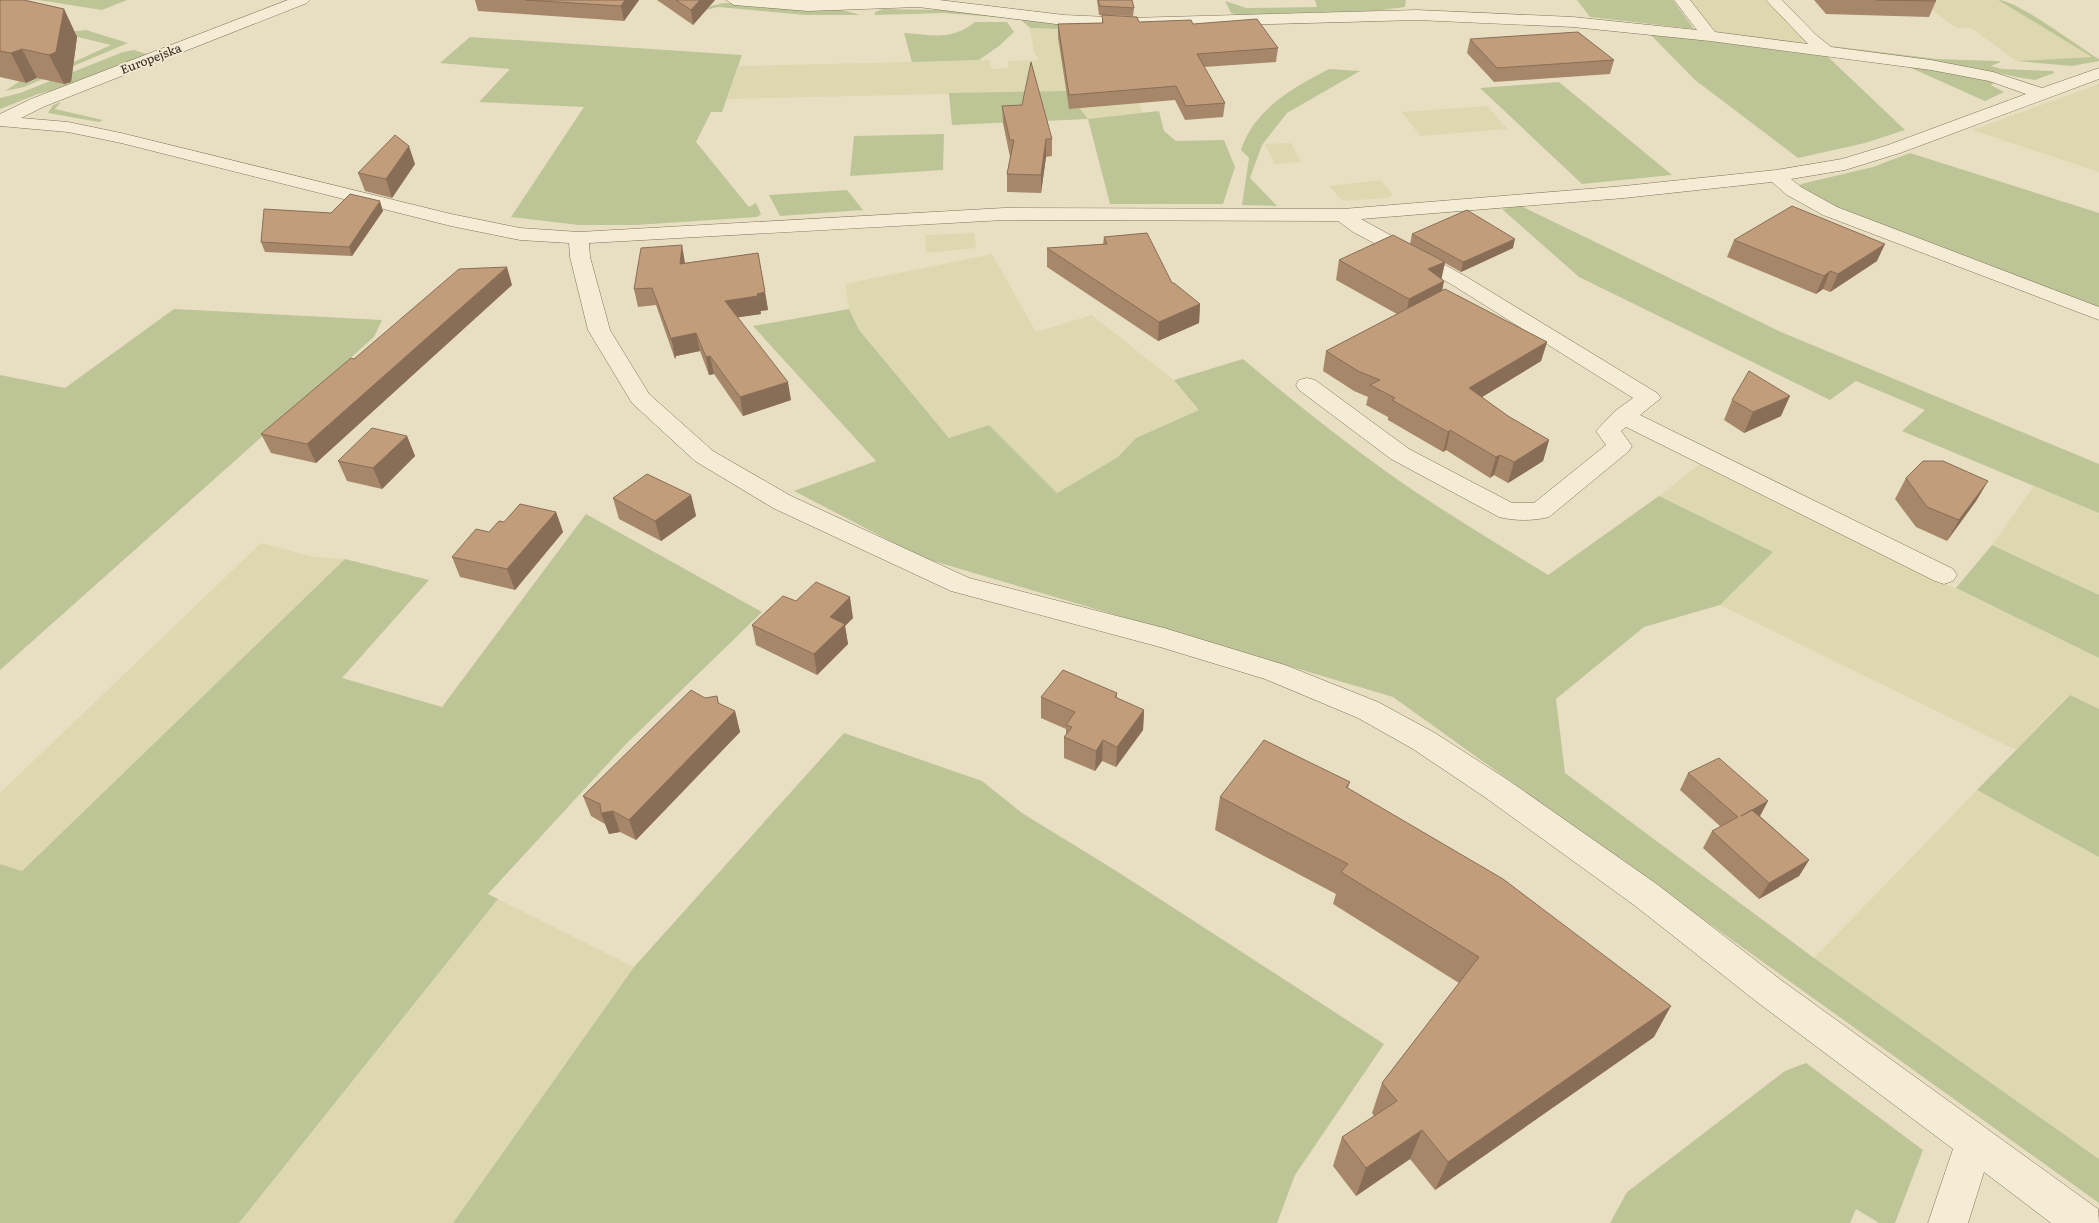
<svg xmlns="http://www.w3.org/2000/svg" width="2099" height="1223" font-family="Literata,serif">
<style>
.farmland{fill:#ddd8b0}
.green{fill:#bdc597}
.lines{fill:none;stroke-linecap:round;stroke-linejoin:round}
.minor-casing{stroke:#80715b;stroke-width:1}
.minor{fill:#f4ecd4;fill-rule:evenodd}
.wall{fill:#a7876a}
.shaded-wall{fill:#886e56}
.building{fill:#c29d7b;stroke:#886e56}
.labels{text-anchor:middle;stroke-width:4;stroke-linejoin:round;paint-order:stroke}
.far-street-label{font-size:12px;fill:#31281e;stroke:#f1e9d0}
</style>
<rect width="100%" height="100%" fill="#e8dfc2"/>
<path class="farmland" d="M1688,0H1768L1809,45L1719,34L1712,30Z
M1918,0H1998L2093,57L2016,61L1971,28H1957Z
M1030,28L1058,29L1119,65L1143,113L1088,119L1066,91L727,99L739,66L989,60L992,69L1008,68V61L1039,60L1034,52Z
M2099,84V172L1972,130Z
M1487,106L1508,129L1420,136L1402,112Z
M1291,143L1301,162L1275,164L1265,144Z
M1381,180L1393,195L1387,198L1343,201L1329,186Z
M974,233L976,248L926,253L925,235Z
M992,254L1036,332L1092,315L1174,380L1200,410L1136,438L1118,457L1057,493L989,425L949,438L860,333L849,309L845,284Z
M1700,464L2099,658V709L2069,695L2016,750L1720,605L1772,552L1659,496Z
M2034,486L2099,513V595L1992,545Z
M261,543L314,557L345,559L22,871L0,864V793Z
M1977,790L2099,857V1159L1814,958Z
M498,899L634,967L453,1223H239Z"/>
<path class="green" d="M38,0H127L102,10Z
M1315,0H1406L1405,7L1374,11L1237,15L1231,13L1225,1L1246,8L1317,7Z
M1577,0H1673L1694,29L1590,17Z
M1998,0C2017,0 2079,47 2099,59V61L2072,66L2016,61L2092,57Z
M724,3L839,9L860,15H806L718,7L706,10L711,6Z
M883,9L941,10L1076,24L1058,29L1030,28L1020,19L944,13L875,15V12Z
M975,22H1007L1014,32L999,46L979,60L912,62L904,33C933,35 951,41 975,22Z
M86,30L128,43L24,87L5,91L20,81L27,83L111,45L74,36L0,63L69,32Z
M1647,31L1825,54L1905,130L1865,143L1798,158L1695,80Z
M470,37L742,55L722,112H711L696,142L749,207L756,203L761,214L757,217L636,225H579L511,217L584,107L479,102L510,69L440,63Z
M1823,45L1937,59L1998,61L2001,62L1991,66L2002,69L2053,71L2054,73L2035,80L2022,78L1974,68Z
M134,50L147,54L66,87L38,94L0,109V98L20,93L123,52Z
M1902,64L1995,82L1991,85L2004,92L1985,101Z
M1329,69L1360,71L1287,113L1262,145L1250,178L1277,206L1242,205L1249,158L1241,150C1254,109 1293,88 1329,69Z
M1559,82L1672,175L1582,184L1480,88Z
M1066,91L1088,119L1159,111L1164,131L1176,141L1224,140L1235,167L1223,204H1110L1088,119L952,125L949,93Z
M61,102L55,109L103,120L99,122L48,113L53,105Z
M944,134L943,170L850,176L854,136Z
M1910,153L2099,213V311L1831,210L1798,189L1801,184L1873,167Z
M847,190L863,210L780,216L769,195Z
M1521,206L1781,332L2099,464V513L1902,431L1925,410L1856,381L1830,400L1579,277L1502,209Z
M174,309L382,320L374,337L0,670V375L65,388Z
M849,309L859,330L949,438L989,425L1057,493L1118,457L1136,438L1199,410L1174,380L1243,359C1288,397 1335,435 1384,470C1437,508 1493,541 1548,575L1659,496L1773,552L1720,605L1644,627L1556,699L1565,773L1814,958L2099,1159V1203L1393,697L923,558L794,491L876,461L753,326Z
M586,514L762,612L625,745L488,894L498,899L239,1223H0V864L22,871L345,559L429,580L342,678L442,707Z
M1992,545L2099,595V658L1956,588Z
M2070,695L2099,709V857L1977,790Z
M844,733L982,781L1022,813L1118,872L1384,1044L1295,1175L1277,1223H453L634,967Z
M1806,1063L1923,1150L1895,1223H1879L1856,1209L1850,1223H1610L1627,1192L1785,1071Z"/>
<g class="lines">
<g class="minor-casing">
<path id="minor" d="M288,0H310L307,3L43,107L21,118L68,122L121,133L451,214L520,228L579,232L1004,208L1343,209L1624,186L1776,170L1842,159L1888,145L2026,94L1989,81L1931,70L1710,41L1573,27L1417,20L1130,28L1064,25L918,7L808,11L734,5L726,0H939L1064,15L1130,18L1417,10L1573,17L1697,30L1674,0H1690L1715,32L1808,44L1766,0H1782L1815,34L1831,47L1931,60L1993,72L2042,88L2099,68V79L1900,153L1845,170L1791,179L1801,187L1837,207L2099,307V320L1823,215L1787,195L1772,182L1624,198L1361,219L1465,276L1657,393L1661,398L1640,415L1953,569L1957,575L1953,581L1944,584L1935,581L1626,427L1621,431L1632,446L1629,451L1549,517C1534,521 1514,521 1499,517L1391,459L1299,390L1296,385L1299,380L1307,378L1315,380L1409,449L1512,503H1534L1606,445L1596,431L1615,411L1633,398L1451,284L1353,232L1338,221L1004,220L589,243L590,257L610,330L649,394L713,451L791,496L969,578L1164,628L1285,665L1378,702L1435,733L1508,780L1658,885L1781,980L2098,1209L2099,1223H2051L1984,1172L1968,1223H1928L1953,1149L1757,1002L1634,905L1486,798L1413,749L1358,718L1265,679L1160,647L951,591L773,508L695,461L632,403L588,330L570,257L569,243L520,240L451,226L121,143L68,132L0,126V114L31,99Z"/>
</g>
<use href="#minor" class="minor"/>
</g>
<path class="wall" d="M0,0L28,1L64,9L77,37L71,82L64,84L37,78L26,83L0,77Z
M475,0H639L624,21L478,11Z
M657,0H715L693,25Z
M1097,0H1132L1134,8L1133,16L1099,15Z
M1814,0H1934L1936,1L1929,17L1826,14Z
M1102,15L1139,22L1193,24L1278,48L1276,62L1204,67L1225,103L1223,117L1185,120L1175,100L1069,109L1058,37V24L1102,23Z
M1470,39L1614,60L1610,74L1494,82L1467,53Z
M1002,106L1052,139V156L1046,157L1041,193L1007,192V174L1010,157L1003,123Z
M415,164L392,198L365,191L358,173Z
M383,211L352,256L265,252L261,242L331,213Z
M1412,234L1513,248L1461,272L1445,263L1441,279L1444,281L1442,291L1547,342L1541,361L1482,397L1508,416L1549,440L1543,461L1508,483L1494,475L1490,478L1446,450L1443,452L1388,420V417L1366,405L1368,397L1354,391L1323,371L1326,351L1397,314L1336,280L1339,260L1410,244Z
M1104,237L1200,304L1199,323L1158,341L1047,267V248L1103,244Z
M1734,240L1877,261L1830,292L1823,289L1816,294L1727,257Z
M758,253L768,310L760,311L761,314L738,317L791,400L743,416L714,374L709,375L700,351L676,356L675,359L656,305L638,307L634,289L685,263Z
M512,285L316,463L271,453L261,434L354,359Z
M1732,400L1781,416L1744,433L1724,420Z
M407,436L415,456L382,489L347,481L338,461Z
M1906,478L1988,481L1976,501L1947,541L1916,527L1895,499Z
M691,495L696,516L661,541L619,519L613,498Z
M556,512L563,532L515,590L460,577L452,557L489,532Z
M796,601L853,618L845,626L848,644L817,675L756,645L752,625Z
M1117,693V698L1144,710L1143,730L1116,767L1102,761L1095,771L1064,758V737L1066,735V729L1041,718V697Z
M705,698L735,711L740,732L636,840L620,832L609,834L605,824L591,816L583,796Z
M1688,773L1760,816L1809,860L1799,876L1759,899L1703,848L1712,831L1721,827L1680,790Z
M1350,782L1348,788L1654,1037L1435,1190L1410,1159L1356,1196L1333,1166L1342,1137L1374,1116L1372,1113L1382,1083L1459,983L1333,904L1336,894L1215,830L1220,797Z"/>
<path class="shaded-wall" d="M625,0H639L624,21L621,6Z
M700,0H715L693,25L691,10Z
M64,9L77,37L71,82L64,84L49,55Z
M22,49L37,78L26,83L11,53Z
M1046,139V157L1041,193V175Z
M409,146L415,164L392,198L386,179Z
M380,201L383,211L352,256L349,247Z
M1515,239L1513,248L1461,272L1463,262Z
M1885,244L1877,261L1830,292L1838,274Z
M682,245L685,263L683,282L680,264Z
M1445,262L1441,281L1428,269Z
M507,267L512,285L316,463L307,444Z
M1830,271L1823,289L1816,294L1824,276Z
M1444,281L1440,300L1405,319L1409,299Z
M765,292L768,310L760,311L757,294Z
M758,296L761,314L728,319L725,301Z
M1200,304L1199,323L1158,341L1159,322Z
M696,333L700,351L676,356L675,359L672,341V338Z
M1547,342L1541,361L1464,408L1469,388Z
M710,356L714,374L709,375L706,357Z
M788,382L791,400L743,416L740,397Z
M1790,396L1781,416L1744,433L1753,412Z
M1450,430L1446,450L1443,452L1448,432Z
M407,436L415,456L382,489L373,468Z
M1549,440L1543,461L1508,483L1514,462Z
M1500,455L1494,475L1490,478L1496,457Z
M1988,481L1976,501L1947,541L1959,520Z
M691,495L696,516L661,541L655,521Z
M556,512L563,532L515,590L507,569Z
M850,597L853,618L845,626L848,644L817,675L814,654L830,617Z
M717,696L722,716L735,711L740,732L636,840L629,820L718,703Z
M1144,710L1143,730L1116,767L1117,747Z
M1103,740L1102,761L1095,771L1096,751Z
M1768,801L1759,818L1741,816Z
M613,811L620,832L609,834L601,813Z
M1809,860L1799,876L1759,899L1769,883Z
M1671,1006L1654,1037L1435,1190L1448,1162Z
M1422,1130L1410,1159L1356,1196L1366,1168Z"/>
<path class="building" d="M0,0H24L64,9L56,52L49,55L22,49L11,53L0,51Z
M525,0H625L621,6Z
M676,0H700L691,10Z
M1098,0H1132L1134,8L1100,6Z
M1876,0H1934L1936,1Z
M1102,15L1137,17L1139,22L1191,20L1193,24L1257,19L1278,48L1197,54L1225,103L1186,106L1176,86L1069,95L1058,24L1103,23Z
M1578,32L1614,60L1497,68L1470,39Z
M1031,62L1052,139H1046L1041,175L1007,174L1014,140H1010L1002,106L1022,105Z
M395,135L409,146L386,179L358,173Z
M350,194L380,201L349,247L261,242L264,209L331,213Z
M1792,206L1885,244L1838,274L1830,271L1824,276L1734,240Z
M1467,210L1515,239L1463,262L1412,234Z
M1147,233L1172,283H1174L1200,304L1159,322L1047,248L1107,244L1104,237Z
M1393,235L1445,262L1428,269L1444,281L1409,299L1339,260Z
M682,245L680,264L758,253L765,292L757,294L758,296L725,301L788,382L740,397L710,356L706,357L696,333L672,338V341L652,288L634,289L641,248Z
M507,267L307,444L261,434L351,358L354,359L459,269Z
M1445,289L1547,342L1469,388L1508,416L1549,440L1514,462L1500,455L1496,457L1450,430L1448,432L1392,400L1395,398L1370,385L1380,380L1358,371L1326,351Z
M1749,371L1790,396L1753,412L1732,400Z
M372,428L407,436L373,468L338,461Z
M1923,461H1943L1988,481L1959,520L1927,507L1906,478Z
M647,474L691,495L655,521L613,498Z
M520,504L556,512L507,569L452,557L476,529L489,532L499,521L504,522Z
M816,582L850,597L830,617L845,624L814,654L752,625L783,596L796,601Z
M1063,670L1117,693L1115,697L1144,710L1117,747L1103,740L1096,751L1064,737L1072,727L1066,725L1075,712L1041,697Z
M691,690L705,698L717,696L718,703L735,711L629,820L613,811L601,813L600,804L583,796Z
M1264,740L1350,782L1346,787L1503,879L1671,1006L1448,1162L1422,1130L1366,1168L1342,1137L1397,1101L1382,1083L1479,957L1341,872L1348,864L1220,797Z
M1719,758L1768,801L1741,816L1752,810L1809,860L1769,883L1712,831L1738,817L1688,773Z"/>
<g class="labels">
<g class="far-street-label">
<text transform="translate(151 59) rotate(-21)" y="4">Europejska</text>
</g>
</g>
</svg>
